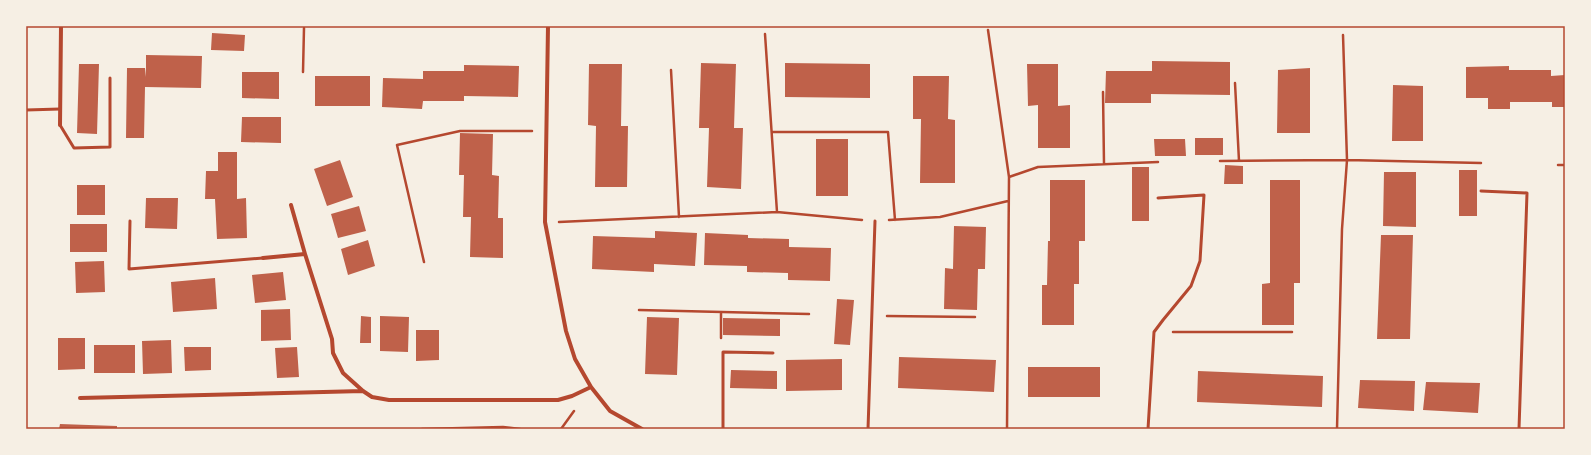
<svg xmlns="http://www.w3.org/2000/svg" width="1591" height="455" font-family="Lora,serif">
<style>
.building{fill:#bf614a}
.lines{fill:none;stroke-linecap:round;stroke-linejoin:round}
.path{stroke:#b5482f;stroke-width:2.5}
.service{stroke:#b5482f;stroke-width:3}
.minor{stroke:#b5482f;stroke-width:4}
.neatline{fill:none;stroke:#b5482f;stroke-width:1.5}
</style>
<rect width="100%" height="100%" fill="#f6efe4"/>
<path class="building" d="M212,33L245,35L244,51L211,50Z
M146,55L202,56L201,88L145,87L144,138H126L127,68H145L146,77Z
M1152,61L1230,62V95L1151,94V103H1105L1106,71H1152Z
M701,63L736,64L734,128H743L741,189L707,187L709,128H699Z
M785,63L870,64V98L785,97Z
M79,64H99L97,134L77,133Z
M589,64H622L621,126H628L627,187H595L596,126L588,125Z
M1027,64H1058V106L1070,105V148H1038V105L1028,106Z
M464,65L519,66L518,97L464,96V101H423L422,109L382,107L383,78L423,79V71H464Z
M1509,66V70H1551V76L1565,75V107H1552V102H1510V109H1488V98H1466V67Z
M1310,68V133H1277L1278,70Z
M242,72H279V99L242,98Z
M315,76H370V106H315Z
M913,76H949L948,119L955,120V183H920L921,119H913Z
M1393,85L1423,86V141H1392Z
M242,117H281V143L241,142Z
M460,133L493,134L492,175L499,176L498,218H503V258L470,257L471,217H463L464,175H459Z
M1195,138H1223V155H1195Z
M816,139H848V196H816Z
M1154,139H1185L1186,156H1155Z
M218,152H237V199L246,198L247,238L217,239L215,199H205L206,171H218Z
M340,160L353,197L327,206L314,169Z
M1225,165L1243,166V184H1224Z
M1132,167H1149V221H1132Z
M1459,170H1477V216H1459Z
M1384,172H1416V227L1383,226Z
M1050,180H1085V241H1079V284H1074V325H1042V285H1047L1048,241H1050Z
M1270,180H1300V283H1294V325H1262V284L1270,283Z
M77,185H105V215H77Z
M146,198H178L177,229L145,228Z
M359,206L366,231L338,238L331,214Z
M70,224H107V252H70Z
M954,226L986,227L985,269H978L977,310L944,309L945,268L953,269Z
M655,231L697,233L695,266L654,264V272L592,269L593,236L655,238Z
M705,233L748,235V238L789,239V247L831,248L830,281L788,280V273L747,272V266L704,265Z
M1381,235H1413L1410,339H1377Z
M368,240L375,266L348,275L341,249Z
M104,261L105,292L76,293L75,262Z
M283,272L286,300L255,303L252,275Z
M215,278L217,309L173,312L171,282Z
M837,299L854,300L850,345L834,344Z
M290,309L291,340L261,341V310Z
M361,316L371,317V343H360Z
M380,316L409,317L408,352L380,351Z
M647,317L679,318L677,375L645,374Z
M723,318L780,319V336L723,335Z
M416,330H439V360L416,361Z
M58,338H85V369L58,370Z
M171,340L172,373L143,374L142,341Z
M94,345H135V373H94Z
M184,347H211V370L185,371Z
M297,347L299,377L277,378L275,348Z
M899,357L996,360L994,392L898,388Z
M842,359V390L786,391V360Z
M1028,367H1100V397H1028Z
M731,370L777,371V389L730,388Z
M1198,371L1323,376L1322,407L1197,402Z
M1360,380L1415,381L1414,411L1358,408Z
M1426,382L1480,383L1478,413L1423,410Z
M60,424L117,426V429H59Z"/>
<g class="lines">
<path class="path" d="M988,30L1009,177L1007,429
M765,34L777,212
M671,70L679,217
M303,72L304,28
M1235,83L1239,161
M1103,92L1104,164
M772,132H888L895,220
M1220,161L1347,160L1481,163
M1558,165H1565
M1009,177L1038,167L1158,162
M889,220L940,217L1008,201
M559,222L777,212L862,220
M424,262L397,145L460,131H532
M639,310L809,314
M721,312V338
M887,316L975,317
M1173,332H1292
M422,429L503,427L520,429
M561,429L574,411
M1337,429L1342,229L1347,160L1343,35"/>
<path class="service" d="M26,110L60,109
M60,125L74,148L110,147V78
M1481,191L1527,193L1519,429
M130,221L129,269L263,258
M723,429V352L773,353
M868,429L875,221
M1148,429L1154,332L1163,320L1191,286L1200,261L1204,195L1158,198"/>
<path class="minor" d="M548,26L545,222L566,331L575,359L591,387L610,411L642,429
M60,125L61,26
M305,254L332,339L333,353L343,373L363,391L372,397L389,400H558L572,396L591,387
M263,258L305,254L291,205
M80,398L363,391"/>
</g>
<rect width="1591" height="455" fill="none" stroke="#f6efe4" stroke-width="54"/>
<rect x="27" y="27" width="1537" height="401" class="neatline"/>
</svg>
